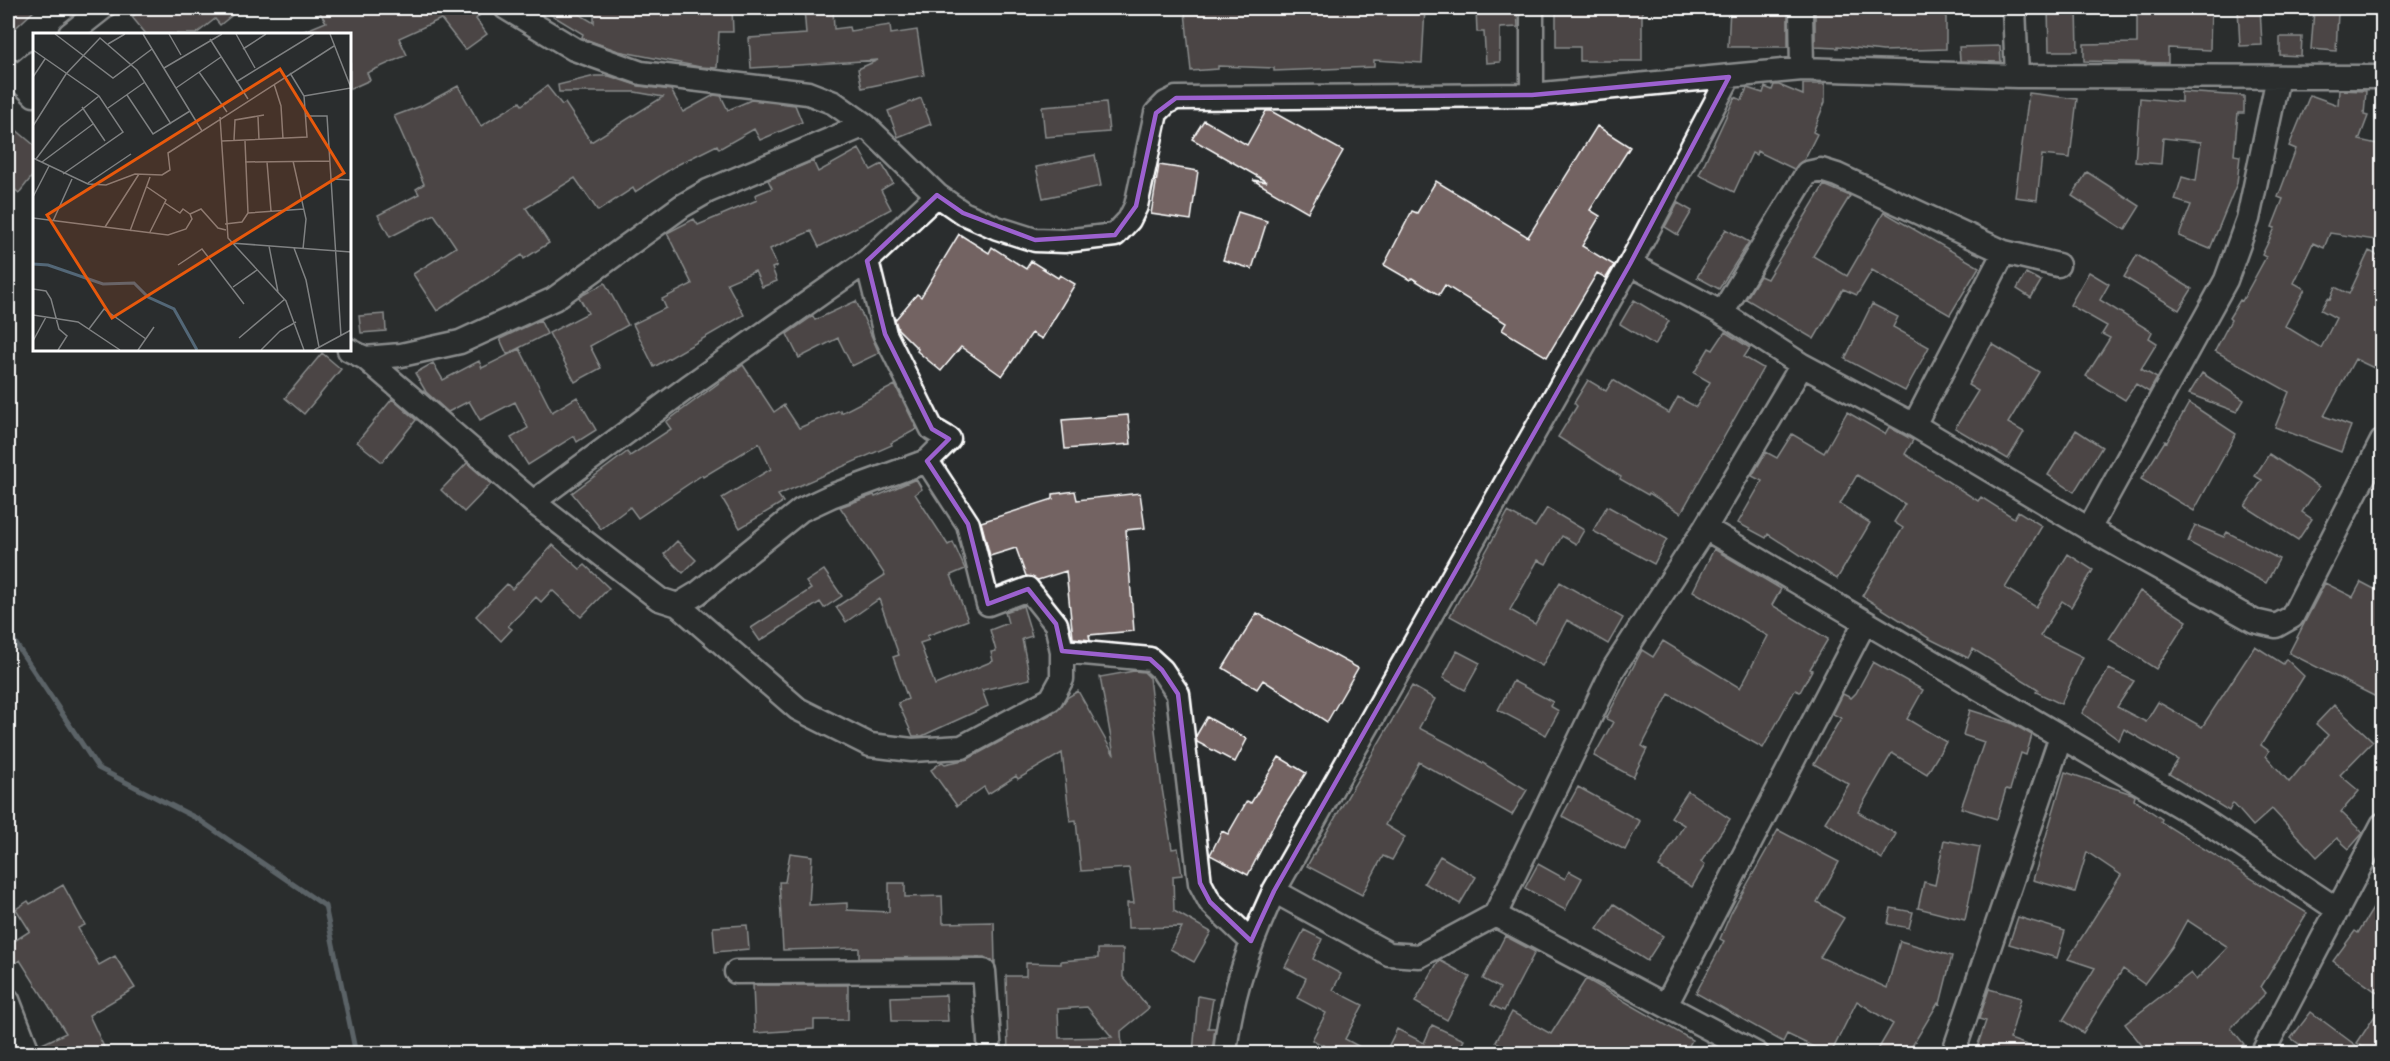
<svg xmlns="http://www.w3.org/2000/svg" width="2390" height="1061" font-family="'Shantell Sans',sans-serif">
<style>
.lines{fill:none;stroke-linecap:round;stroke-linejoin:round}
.stream{stroke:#98a4ad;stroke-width:5}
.building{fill:#736462;stroke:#fff;stroke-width:1.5;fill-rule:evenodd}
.minor-casing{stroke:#fff;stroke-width:27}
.minor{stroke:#2a2d2e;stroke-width:22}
.marked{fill:none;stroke:#9c61cf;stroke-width:4.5;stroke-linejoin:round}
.inset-river{fill:none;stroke:#536777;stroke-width:3}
.inset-road{fill:none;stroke:#7f8182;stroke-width:1.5}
.view{fill:#e8590c;fill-opacity:0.15;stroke:#e8590c;stroke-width:3}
.inset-edge{fill:none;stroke:#fff;stroke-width:3}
</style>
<rect width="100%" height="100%" fill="#2a2d2e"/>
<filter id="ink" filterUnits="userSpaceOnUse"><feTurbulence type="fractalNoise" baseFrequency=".0167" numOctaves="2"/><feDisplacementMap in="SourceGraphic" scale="12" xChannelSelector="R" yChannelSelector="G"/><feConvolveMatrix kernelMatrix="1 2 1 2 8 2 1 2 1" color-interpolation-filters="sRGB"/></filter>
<g filter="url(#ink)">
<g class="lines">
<path class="stream" d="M8,632L98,768L198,819L325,906L356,1054"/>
</g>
<path class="building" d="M8,8H37L8,35Z
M144,8H241L220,25L215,19L196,34H146L132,17Z
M317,8H486L476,19L487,34L465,50L441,19L399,38L407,55L367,73L370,80L350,89V34H297L326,22Z
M540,8H569L594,23V8H732L733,32H719L717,68L700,67L618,51L585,39L582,37L583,34Z
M804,8H833L834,29L849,27L850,31L890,25L891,34L917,30L924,75L862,88L858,69L878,60L751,68L749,38L806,34Z
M1231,8H1425L1422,63L1374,60V67L1274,71V68L1218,66V69L1191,71L1185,12Z
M1476,8H1517L1518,27L1500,28V62L1486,63L1484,32H1477Z
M1556,8H1642V61H1580V47H1556Z
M1730,8L1788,11V47H1728Z
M1815,8H1946V49L1883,51L1838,46V48L1815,47Z
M2048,8H2077L2078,51H2049Z
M2187,8H2211L2210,50L2168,48V63L2084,61V44L2137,43V12H2186Z
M2238,8H2260L2262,45L2240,46Z
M2314,10L2338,13L2336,51L2311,49Z
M2280,37H2302L2301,56L2280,55Z
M2000,46L2001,62L1960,61L1959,47Z
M595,76H609L639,86L671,90L683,112L714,95L721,96L728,110L751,100L795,105L802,122L760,140L754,129L719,149L717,145L677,165L635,192L633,188L598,211L575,178L526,208L549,243L524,259L522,255L437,311L413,274L456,247L434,214L390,237L378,215L419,194L416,189L424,184L394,116L421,106L458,86L481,126L520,102L522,105L547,86L562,105L565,103L591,142L663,97L635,92H559L558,85Z
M1803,84H1825V102L1813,132L1817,134L1804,160L1794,169L1757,151L1756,155L1752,153L1734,192L1699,175L1735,97L1742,100L1747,88L1763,93L1765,87L1772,90L1774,85H1779L1803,95Z
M2339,90L2366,91L2364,115L2368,116L2359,140L2382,145V196L2375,240L2330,233L2324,248L2313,243L2294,283L2305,289L2285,326L2321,348L2336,318L2321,310L2328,298L2330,299L2335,287L2349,294L2369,251L2382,257V351L2374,368L2355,359L2324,416L2351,426L2341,452L2275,427L2289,392L2215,351L2231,320L2229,318L2240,300L2242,301L2266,257L2262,255L2275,228L2272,227L2283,199L2278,197L2296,149L2289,146L2310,95L2338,105Z
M2181,92L2244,96V113H2238L2234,155L2240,156L2237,183L2210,249L2179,236L2191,205L2175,200L2182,177L2196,181L2201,142L2163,138L2161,164L2135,162L2140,98L2181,102Z
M2029,93L2077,99L2070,158L2042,155L2037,200L2015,197Z
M921,98L931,124L898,137L888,111Z
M1106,102L1109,132L1045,137L1042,107Z
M1266,111H1271L1343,151L1308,212L1253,180L1267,182L1192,139L1204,120L1247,145Z
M8,123L34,145V174L19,193L8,184Z
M1597,126L1630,147L1590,210L1600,216L1582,246L1614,265L1606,278L1597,273L1547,357L1502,330L1506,323L1445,285L1439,295L1412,278L1410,280L1384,265L1412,211L1417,213L1436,181L1528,237Z
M859,149L871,170L882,164L893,183L881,190L891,209L819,247L811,231L770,249L777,266L772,268L777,281L762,287L755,271L727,283L744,315L654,367L633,324L666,308L662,299L692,284L667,233L694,219L698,225L757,200L755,195L772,188L768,180L813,161L818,172Z
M1095,155L1101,186L1043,198L1036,167Z
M1159,165L1198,171L1191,220L1151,214Z
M2087,172L2140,206L2125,230L2072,196Z
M1824,185L1850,196L1813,256L1847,276L1884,212L1979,267L1950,315L1872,270L1857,295L1843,289L1814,339L1746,299L1760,276L1767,279Z
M1678,203L1692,211L1678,235L1665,227Z
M1238,212L1267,221L1252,269L1223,260Z
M1726,229L1749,242L1719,289L1697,277Z
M959,234L989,253L992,247L1026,269L1031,261L1058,278L1060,275L1075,284L1042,339L1032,333L1002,376L961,347L941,371L917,351L918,349L898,329L895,320L917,294L921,297Z
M2137,255L2192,289L2179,310L2124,277Z
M2089,272L2109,284L2100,300L2152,332L2149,338L2157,343L2141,369L2157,378L2149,392L2136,384L2125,400L2086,376L2110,338L2102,334L2107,326L2070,305Z
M2026,273L2041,281L2031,298L2017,289Z
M605,283L628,325L590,346L601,368L575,382L549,333L588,313L579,297Z
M1634,300L1669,321L1655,345L1620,324Z
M856,301L879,353L852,366L838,338L799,358L787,334L813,316L815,320Z
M1872,304L1898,317L1893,327L1929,347L1905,391L1845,359Z
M385,314L386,331L361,333L359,316Z
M540,320L547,334L507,354L500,339Z
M1725,332L1750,348L1744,357L1763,368L1681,513L1649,493L1648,495L1620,479L1621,477L1558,437L1577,406L1574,403L1588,380L1606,391L1613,380L1669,413L1678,397L1696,407L1710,382L1694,373L1709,348L1713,350Z
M1992,344L2039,372L2008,423L2024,432L2008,459L1955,428L1978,391L1968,385Z
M520,349L552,412L577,397L596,430L577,442L574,436L528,465L511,438L528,428L515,402L480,420L469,401L448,412L426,392L415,373L433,363L443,380L479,361L482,368Z
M322,353L341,369L304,414L285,398Z
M743,365L774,412L784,405L799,428L840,410L841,413L895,385L917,429L891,443L892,445L778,495L783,502L740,528L722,498L771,469L759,443L703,477L702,475L638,518L630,507L601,529L572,493L627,452L630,456L671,429L666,422Z
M2202,373L2244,400L2237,412L2189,394Z
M392,399L416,420L382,462L357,442Z
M2189,403L2236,434L2194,511L2141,479L2165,441L2167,442Z
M1847,412L1885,434L1889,427L1913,440L1905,454L1978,501L1981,497L2014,518L2018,511L2042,526L2005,588L2036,607L2068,554L2093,570L2071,607L2062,601L2040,636L2083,657L2061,704L2036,692L2038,689L1973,649L1968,658L1930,639L1862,596L1903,528L1894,522L1905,504L1857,475L1840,504L1870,523L1837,579L1768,534L1766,538L1738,523L1762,481L1752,476L1766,452L1777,458L1792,434L1824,453Z
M1128,415L1131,444L1065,449L1062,420Z
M2076,430L2102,447L2074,492L2048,475Z
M2269,454L2319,487L2302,512L2312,519L2298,540L2245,506L2262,480L2255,476Z
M467,463L491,484L464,512L441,490Z
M916,479L922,489L915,494L948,545L953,542L965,569L951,575L968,620L927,636L929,640L920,643L935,685L993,661L991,652L996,651L990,630L1008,623L1005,612L1023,606L1032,636L1022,639L1030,679L982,690L988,706L922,736H913L898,703L908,699L893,657L899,655L879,599L846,622L836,607L885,575L840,507L874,495L875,497Z
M1075,491L1077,500L1140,493L1145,528L1126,530L1134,631L1089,635L1090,640L1073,638L1066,571L1038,580L1026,576L1016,548L990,556L981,522L1053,499V494Z
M1607,506L1667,539L1654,564L1593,531Z
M1547,508L1584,530L1576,544L1562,536L1546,564L1538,560L1510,610L1535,624L1560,582L1623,618L1608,644L1567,620L1542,666L1450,616L1508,512L1535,527Z
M2195,525L2224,537L2227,532L2279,559L2266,583L2188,542Z
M677,541L696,560L683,573L664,554Z
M553,545L580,569L585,565L609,588L581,617L552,590L541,602L536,597L508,626L512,629L501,641L476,616L507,584L512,589Z
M1714,549L1781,589L1772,605L1828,639L1810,669L1812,670L1800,692L1795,690L1763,748L1669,694L1642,746L1647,749L1633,777L1594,756L1613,722L1606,719L1642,650L1653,657L1663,641L1740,688L1768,636L1693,591Z
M824,570L842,596L824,608L820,602L760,641L751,628L811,589L806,582Z
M2361,582L2382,593V700L2289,653L2325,583L2353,597Z
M2140,591L2187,621L2156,669L2109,639Z
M1257,613L1358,668L1327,722L1263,680L1257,689L1223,668Z
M2255,646L2283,664L2286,659L2304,676L2261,745L2269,751L2266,756L2289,782L2328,735L2316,724L2334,705L2373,741L2340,775L2359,791L2341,812L2363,833L2349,849L2337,838L2317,857L2272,809L2253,826L2233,803L2229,811L2169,774L2178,760L2124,729L2119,740L2082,713L2109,669L2134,681L2117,707L2146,722L2158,702L2202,727Z
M1457,651L1480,663L1465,690L1443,678Z
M1873,662L1923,690L1907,719L1946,742L1927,774L1892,753L1858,812L1896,834L1882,859L1825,822L1849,784L1814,764L1841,718L1833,714L1843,694L1851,698L1856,693Z
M1134,671L1144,672L1149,677L1161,782L1172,849L1178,848L1182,875L1173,876L1174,911L1211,932L1194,962L1170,949L1182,927L1128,928L1127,903H1134L1129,868L1081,871L1076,820L1070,821L1062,753L1018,779L1016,776L988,794L984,787L957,806L931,770L942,762L945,764L968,759L1057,711L1068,697L1078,691L1114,755L1100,677Z
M1513,681L1553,702L1550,706L1559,711L1546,735L1498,710Z
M1412,686L1435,699L1419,728L1463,751L1527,790L1512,815L1419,762L1385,825L1405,837L1392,860L1383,856L1362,895L1307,866Z
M1970,710L2011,723L2032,735L2026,755L2021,753L2010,790L2006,789L1997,819L1961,808L1984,742L1963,735Z
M1207,717L1247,739L1235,762L1197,742L1196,736Z
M1279,757L1306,773L1279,815L1248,875L1210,855L1222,831L1228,834L1247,801L1251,803Z
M2065,772L2132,794L2135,796L2134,800L2162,819L2161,822L2307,913L2261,987L2266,993L2231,1028L2244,1044L2232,1053H2148L2125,1024L2191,973L2196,980L2228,947L2187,920L2172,947L2144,984L2123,969L2083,1033L2063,1020L2095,968L2068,959L2121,875L2087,852L2075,892L2033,880Z
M1578,787L1640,821L1625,850L1562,816Z
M1688,791L1730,819L1701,862L1705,865L1692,887L1659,867L1684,825L1671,817Z
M1778,830L1839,862L1817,902L1844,918L1820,957L1887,988L1900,941L1952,956L1940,1004L1938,1003L1908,1053H1876L1893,1024L1857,1001L1831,1053H1826L1787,1034L1783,1042L1696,993L1724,941L1720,939L1731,913Z
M1944,840L1980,847L1965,920L1918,908L1924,882L1935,885Z
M790,853L812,856L809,905L847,903V910L889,912V883H905V897L942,896L943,923L994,922L995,963L984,957L859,958V948L783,950L779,882H785Z
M1440,856L1476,877L1460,904L1424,883Z
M1538,864L1565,879L1569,871L1582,878L1565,910L1525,888Z
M63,885L85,925L78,928L99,965L115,956L135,988L89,1015L104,1047L90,1053H42L40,1045L66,1033L20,960L8,968V945L30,931L16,909L28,901L30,904Z
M2382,894V996L2333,961L2355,931L2358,933Z
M1614,904L1663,936L1647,961L1597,929Z
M1891,908L1913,912L1909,928L1888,924Z
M2018,917L2065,931L2057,958L2009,944Z
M747,925L749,949L715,952L713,927Z
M1304,930L1322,939L1313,959L1341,974L1333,990L1363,1005L1345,1039L1371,1053H1339L1312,1040L1326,1013L1297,998L1306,978L1285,967Z
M1505,936L1535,952L1504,1011L1491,1005L1500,988L1483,979Z
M1098,949H1123V977L1149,1008L1121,1031L1122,1053H1008L1006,976H1026V963L1061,964V961L1098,958ZM1087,1007L1112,1037L1059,1038L1058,1009Z
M1439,960L1470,977L1447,1020L1415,1002Z
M1586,979L1692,1040L1685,1053H1518L1496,1042L1512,1012L1551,1034Z
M753,985H848V1020H814V1029L755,1033Z
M1989,989L2021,998L2010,1039L2044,1051V1053H1975L1986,1021L1979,1019Z
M946,995L948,1021H892L891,997Z
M1198,996L1213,999L1208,1028H1215L1212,1053H1193Z
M2382,1005V1053H2372L2357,1043Z
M2311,1012L2366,1053H2311L2291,1038Z
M1432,1025L1464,1040L1457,1053H1385L1397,1029L1424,1043Z"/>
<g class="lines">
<g class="minor-casing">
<path id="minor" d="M506,8L574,49L641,73L808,93L834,103L865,125L937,195L963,213L997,228L1035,240L1064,241L1115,235L1129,220L1136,206L1156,113L1166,103L1176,98L1532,95L1802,69L2017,76L2382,77
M1801,8L1802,69
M2014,8L2017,76
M70,34L103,8
M8,69L34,95
M16,78L34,63
M1532,95V8
M1630,264L1722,313L1802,365L1914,425L2089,529L2254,621L2276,626L2292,617L2382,441
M1722,313L1807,173L1821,170L1837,175L2004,252L2058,265
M349,350L365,358L533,502L659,599L678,605L798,709L870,745L912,750L962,747L1051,699L1062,679V651L1056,624L1028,589L988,604L968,524L927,461
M365,358L401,355L460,342L554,299L682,206L708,191L865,125
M1914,425L2004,252
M533,502L688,387L867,261L937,195
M1705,528L2205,821L2338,910
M2089,529L2226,280L2248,219L2278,77
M678,605L698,593L801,510L831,496L927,461L949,439L932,429L885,334L867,261
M1062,651L1150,659L1162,670L1178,694L1200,883L1210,902L1251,941
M1274,891L1389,954L1419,956L1495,915L1614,668L1705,528L1802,365
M1495,915L1757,1054
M736,972L984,971L990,1054
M8,1000L29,1054
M1666,1005L1865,622
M1225,1054C1230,996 1250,943 1274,891L1630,264L1729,77
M1953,1054L2061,736
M2262,1054L2382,825"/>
</g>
<use href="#minor" class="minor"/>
</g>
</g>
<path d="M0 0H2390V1061H0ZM1729,77L1630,264L1274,891L1251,941L1210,902L1200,883L1178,694L1162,670L1150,659L1062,651L1056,624L1028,589L988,604L968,524L927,461L949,439L932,429L885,334L867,261L937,195L963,213L1035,240L1115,235L1136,206L1156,113L1176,98L1532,95Z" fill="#2a2d2e" fill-opacity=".55" fill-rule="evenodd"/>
<path class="marked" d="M1729,77L1630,264L1274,891L1251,941L1210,902L1200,883L1178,694L1162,670L1150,659L1062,651L1056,624L1028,589L988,604L968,524L927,461L949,439L932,429L885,334L867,261L937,195L963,213L1035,240L1115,235L1136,206L1156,113L1176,98L1532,95Z"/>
<g transform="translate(33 33)">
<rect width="318" height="318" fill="#2a2d2e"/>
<path class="inset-river" d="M0,231L15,232L70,251L101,250L115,264L141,276L164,317"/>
<path class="inset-road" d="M22,1L80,45L119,16M110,1L169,98M136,1L148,22M203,1L222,35M177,6L215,66M75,11L92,1M210,16L233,1M0,17L66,63L90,99L30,141M131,35L189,1M166,39L194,79M0,44L12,26M203,49L281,1M241,51L248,73L250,106M143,55L188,24M94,62L120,101L157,78M271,63L318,55L297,1M49,74L72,108M75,75L112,49M273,83H294L308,303M187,84L195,205L253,268L271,317M225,84L226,107M0,93L33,41L67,5L104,37L138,91M201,107L202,87L231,82M189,108L274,104L271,63L257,40M0,125L55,151L73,152L102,141L129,142L137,137L135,120L301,13M3,126L27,94L66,63M260,128L273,186L270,216M9,129L60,91M212,129L297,128M234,129L238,178M299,146L318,147M55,150L98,121M114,154L133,167L117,199M0,164L16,133M132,170L147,180L150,176L157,181M215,180L271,176M157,181L168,176L185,195L193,197M0,185L135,202L153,196L159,186L157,181M20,188L39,146M192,191L209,189L215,180L212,108M72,194L106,141M97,198L117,144M198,210L318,219M236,213L245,259M261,215L273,247L286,314M145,232L169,216L211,271M200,254L224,237M0,256L13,258L18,266L26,296L34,303L25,317M0,282L45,289L87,317M56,296L71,276L113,306M206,305L252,266M0,308L13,284M105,317L121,294M228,317L247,298L263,289M281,317L318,297"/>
<path class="view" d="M247,36L311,140L79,285L14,182Z"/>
<rect width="318" height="318" class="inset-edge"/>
</g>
<rect width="2390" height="1061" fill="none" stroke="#2a2d2e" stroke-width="30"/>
<rect x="15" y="15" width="2360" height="1031" fill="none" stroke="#fff" stroke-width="2" filter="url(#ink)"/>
</svg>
